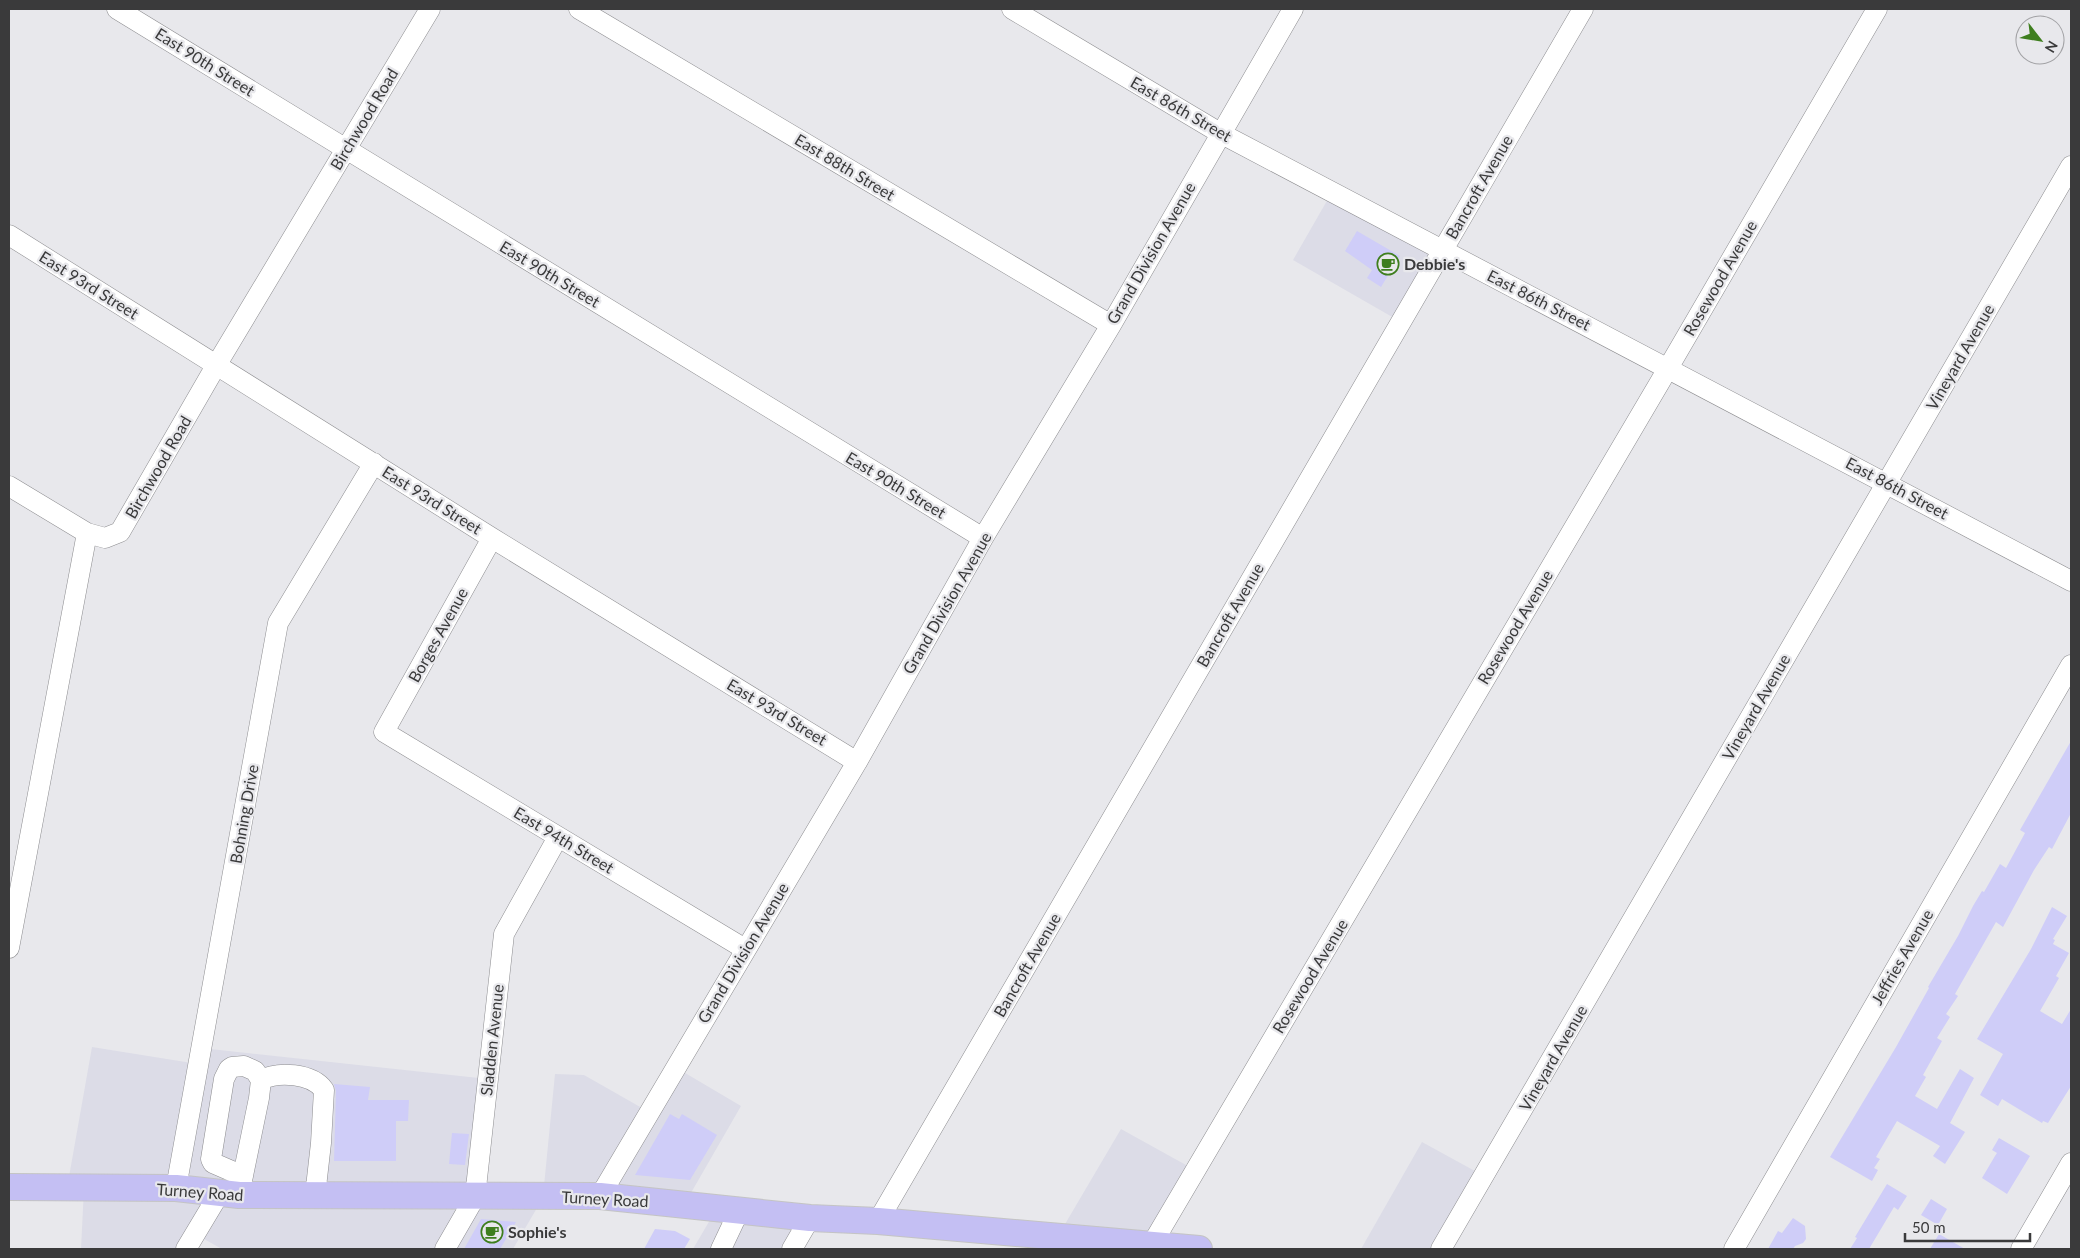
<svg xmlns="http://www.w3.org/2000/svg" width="2080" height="1258" font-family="Lato,sans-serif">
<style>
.built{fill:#dcdce7}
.building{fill:#cfcdf8}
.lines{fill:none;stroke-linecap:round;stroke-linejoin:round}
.minor-casing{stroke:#8d8d90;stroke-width:21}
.major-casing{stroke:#c4c4c4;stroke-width:28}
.minor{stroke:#fff;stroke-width:20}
.major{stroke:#c4bff3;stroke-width:26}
.labels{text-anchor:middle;stroke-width:4.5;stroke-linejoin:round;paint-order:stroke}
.street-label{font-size:16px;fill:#3a3a3b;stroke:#e8e8ec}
.poi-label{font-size:16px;font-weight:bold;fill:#3a3a3b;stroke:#e8e8ec;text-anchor:start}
</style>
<rect width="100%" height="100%" fill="#e8e8ec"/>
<path class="built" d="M1332,192L1443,250L1401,322L1293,260Z
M92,1047L198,1064L201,1048L488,1079L475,1196H543L555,1074L584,1075L649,1112L675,1067L741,1106L684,1205L544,1196L513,1249H222L195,1234L186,1249H81L84,1188H67Z
M1121,1129L1195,1170L1152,1244L1058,1236Z
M1422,1142L1484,1176L1441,1249H1361Z
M717,1208L810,1218L792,1249H693Z"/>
<path class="building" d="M1357,231L1400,256L1381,287L1367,278L1372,270L1345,251Z
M2071,741V813L2052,849L2049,847L2034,870L2003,927L1996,922L1955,994L1958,996L1946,1014L1950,1017L1937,1038L1942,1041L1923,1075L1926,1077L1915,1096L1937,1109L1960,1069L1974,1078L1950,1123L1965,1132L1945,1164L1933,1156L1940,1146L1897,1121L1876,1157L1880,1159L1874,1168L1878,1170L1872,1181L1830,1157L1896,1047L1929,988L1928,987L1958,936L1973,906L1982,891L1984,892L2000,864L2006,868L2025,833L2020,830Z
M2052,907L2067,916L2053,939L2055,940L2053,944L2069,953L2056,976L2059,978L2040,1011L2062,1024L2071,1009V1086L2048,1123L2043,1121L2042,1123L2002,1099L1998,1106L1980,1095L2003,1054L1977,1039L2031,949Z
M334,1084L370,1087L368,1100H409L408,1121H396V1161H334L336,1091Z
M670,1114L679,1119L682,1114L717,1135L690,1180L635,1175Z
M452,1133L469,1134L465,1165L449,1164Z
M1999,1138L2030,1156L2007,1194L1982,1178L1995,1156L1997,1153L1992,1150Z
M1887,1184L1907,1196L1898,1210L1894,1207L1869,1249H1850L1857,1238L1855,1237Z
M1931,1199L1947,1209L1938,1225L1921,1215Z
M1793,1218L1805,1226L1806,1239L1803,1243L1795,1246L1793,1249H1768L1778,1231L1782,1233Z
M481,1219L516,1222L500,1249H464Z
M655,1229L675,1231L690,1239L684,1249H644Z
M1939,1234L1965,1249H1930Z"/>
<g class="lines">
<g class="minor-casing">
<path id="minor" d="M117,9L983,538
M579,9L1111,325
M1012,9L1220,133L2071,581
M9,235L492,538L857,762
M9,486L87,533L105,538L120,532L217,364L430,9
M492,538L384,732L745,949
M9,948L87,533
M261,1080C278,1071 312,1073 324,1090L321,1143L315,1196
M176,1188L278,623L374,463
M239,1195L259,1098L261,1080L255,1071L244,1066L232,1067L229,1069L224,1079L211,1159L213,1163L243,1176
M600,1196L857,762L983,538L1111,325L1293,9
M878,1221L1583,9
M1152,1244L1660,382L1877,9
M186,1249L219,1194
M445,1249L475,1197L504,934L558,837
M721,1249L739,1211
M792,1249L810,1218
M1441,1249L2071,166
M1734,1249L2071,665
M2021,1249L2071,1163"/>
</g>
<g class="major-casing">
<path id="major" d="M9,1187L176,1188L239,1195L600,1196L810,1218L878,1221L1199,1249"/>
</g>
<use href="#minor" class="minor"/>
<use href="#major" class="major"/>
</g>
<defs>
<g id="cafe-ring" transform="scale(1.125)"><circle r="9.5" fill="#e8e8ec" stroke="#3e7e1e" stroke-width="1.5"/><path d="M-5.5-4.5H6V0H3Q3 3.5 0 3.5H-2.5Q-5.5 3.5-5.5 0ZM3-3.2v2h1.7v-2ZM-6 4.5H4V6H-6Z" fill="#3e7e1e"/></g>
</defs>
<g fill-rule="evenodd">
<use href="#cafe-ring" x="1388" y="264"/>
<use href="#cafe-ring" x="492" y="1232"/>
</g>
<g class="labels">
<g class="street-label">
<text transform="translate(205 62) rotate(32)" y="6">East 90th Street</text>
<text transform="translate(1181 109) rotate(30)" y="6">East 86th Street</text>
<text transform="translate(364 119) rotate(-59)" y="6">Birchwood Road</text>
<text transform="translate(845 167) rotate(31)" y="6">East 88th Street</text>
<text transform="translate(1479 187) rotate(-60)" y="6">Bancroft Avenue</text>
<text transform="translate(1151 253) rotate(-60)" y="6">Grand Division Avenue</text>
<text transform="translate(550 274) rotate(31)" y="6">East 90th Street</text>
<text transform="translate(1720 278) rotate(-60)" y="6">Rosewood Avenue</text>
<text transform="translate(89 285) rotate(32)" y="6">East 93rd Street</text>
<text transform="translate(1539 300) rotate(27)" y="6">East 86th Street</text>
<text transform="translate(1960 357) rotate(-60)" y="6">Vineyard Avenue</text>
<text transform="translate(158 467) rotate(-60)" y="6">Birchwood Road</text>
<text transform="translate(896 485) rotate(31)" y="6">East 90th Street</text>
<text transform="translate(1897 488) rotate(28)" y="6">East 86th Street</text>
<text transform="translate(432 500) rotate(32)" y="6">East 93rd Street</text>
<text transform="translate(947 603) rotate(-60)" y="6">Grand Division Avenue</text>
<text transform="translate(1230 615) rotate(-60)" y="6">Bancroft Avenue</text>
<text transform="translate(1515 627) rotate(-59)" y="6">Rosewood Avenue</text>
<text transform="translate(438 635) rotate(-61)" y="6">Borges Avenue</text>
<text transform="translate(1756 707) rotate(-60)" y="6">Vineyard Avenue</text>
<text transform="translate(777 712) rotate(31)" y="6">East 93rd Street</text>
<text transform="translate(244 814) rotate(-80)" y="6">Bohning Drive</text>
<text transform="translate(564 840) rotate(31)" y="6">East 94th Street</text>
<text transform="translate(743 953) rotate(-59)" y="6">Grand Division Avenue</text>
<text transform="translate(1902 957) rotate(-60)" y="6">Jeffries Avenue</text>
<text transform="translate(1027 965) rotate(-60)" y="6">Bancroft Avenue</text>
<text transform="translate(1310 976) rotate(-59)" y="6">Rosewood Avenue</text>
<text transform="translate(492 1040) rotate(-84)" y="6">Sladden Avenue</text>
<text transform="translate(1553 1058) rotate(-60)" y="6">Vineyard Avenue</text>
<text transform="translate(200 1192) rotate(4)" y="6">Turney Road</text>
<text transform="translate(605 1199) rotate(3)" y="6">Turney Road</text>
</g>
<g class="poi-label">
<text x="1404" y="270">Debbie's</text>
<text x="508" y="1238">Sophie's</text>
</g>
</g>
<rect width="2080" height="1258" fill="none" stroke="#3a3a3b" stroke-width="20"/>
<g transform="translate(2040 40) rotate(121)"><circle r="24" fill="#e8e8ec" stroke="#a2a2a5"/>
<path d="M0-4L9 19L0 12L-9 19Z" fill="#3e7e1e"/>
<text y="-8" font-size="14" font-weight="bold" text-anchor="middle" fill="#3a3a3b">N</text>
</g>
<path d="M1905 1233v8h125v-8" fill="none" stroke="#3a3a3b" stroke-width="2.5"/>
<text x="1912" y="1233" font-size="15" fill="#3a3a3b" stroke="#e8e8ec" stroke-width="4" paint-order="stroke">50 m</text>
</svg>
